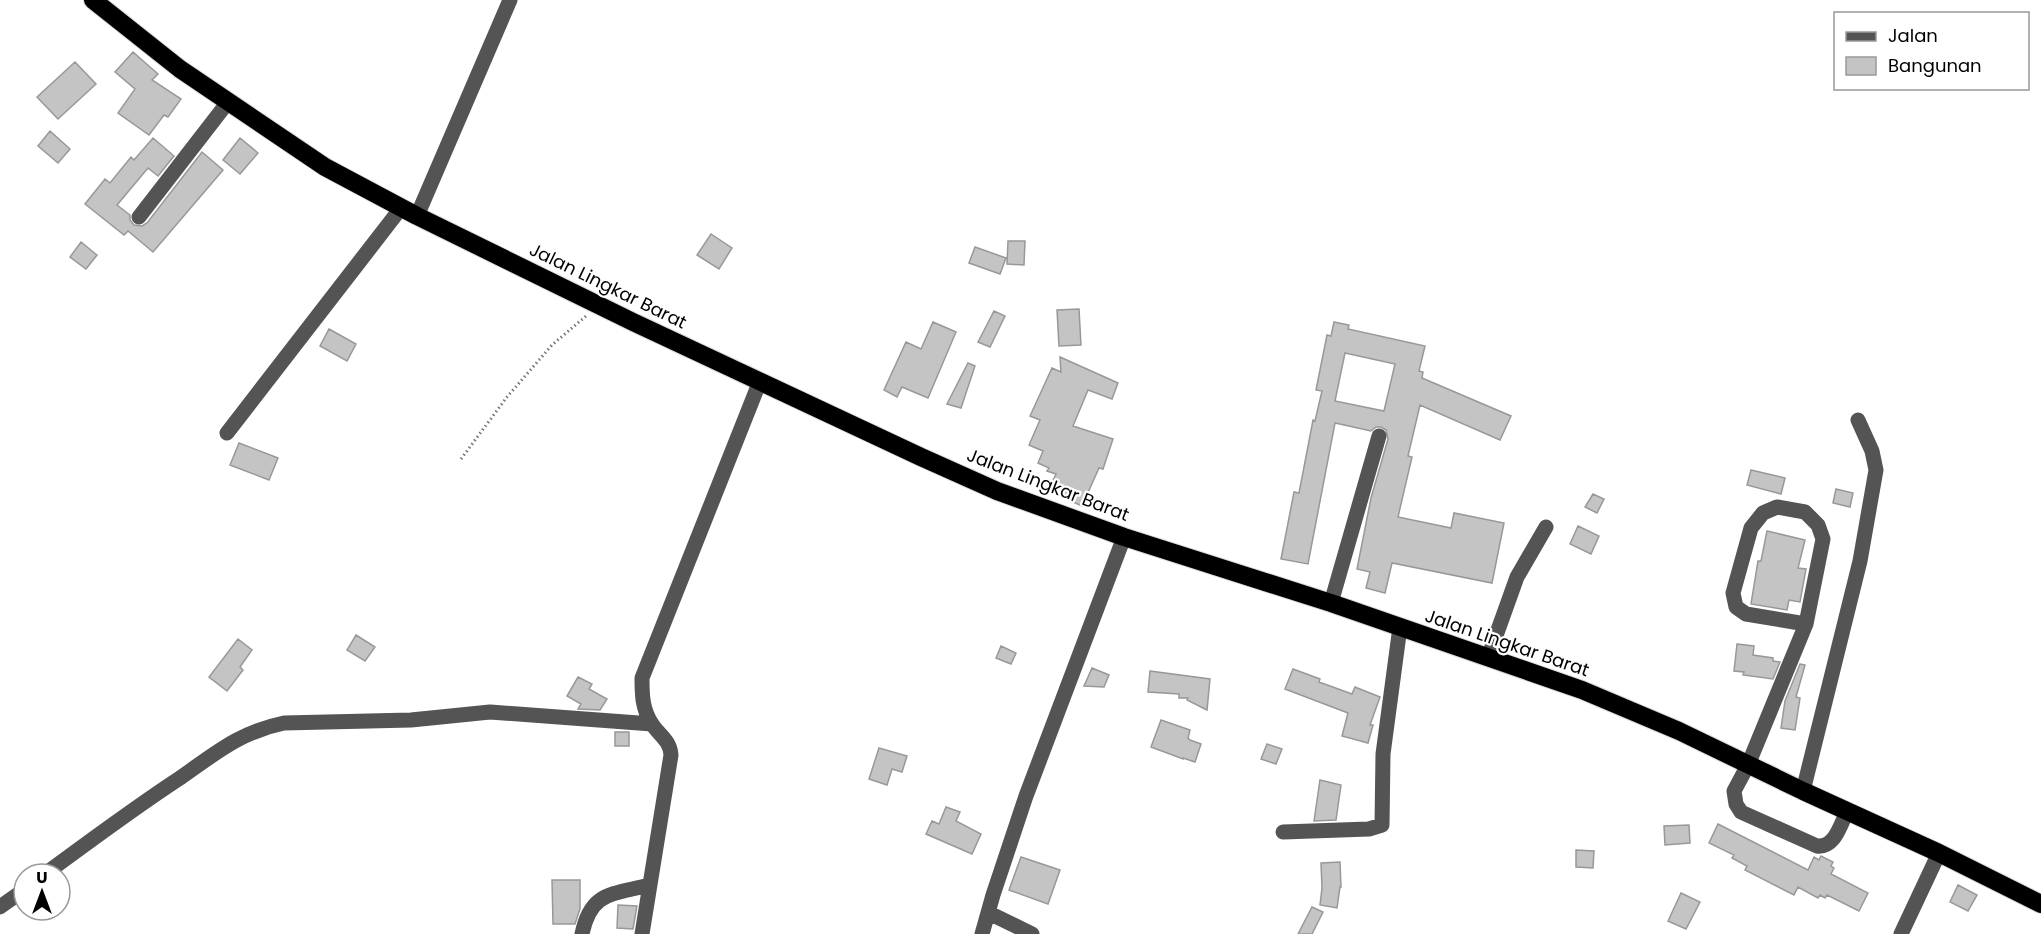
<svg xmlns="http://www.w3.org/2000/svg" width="2041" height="934" font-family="Poppins,sans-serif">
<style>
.building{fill:#c4c4c4;stroke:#989898;stroke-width:1.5;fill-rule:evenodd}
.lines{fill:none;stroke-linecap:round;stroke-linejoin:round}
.highway-casing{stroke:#dbdbdb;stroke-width:20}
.path{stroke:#767676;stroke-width:3;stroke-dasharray:1.5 3;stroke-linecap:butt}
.minor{stroke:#545454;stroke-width:15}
.highway{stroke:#000;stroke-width:18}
.labels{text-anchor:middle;stroke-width:4.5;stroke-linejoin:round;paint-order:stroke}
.street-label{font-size:18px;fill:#000;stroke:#fff}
</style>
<rect width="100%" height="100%" fill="#fff"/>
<path class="building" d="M133,52L158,74L152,80L181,99L168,117L164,115L149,135L118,113L135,89L115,72Z
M75,62L96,84L58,119L37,97Z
M50,131L70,149L58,163L38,146Z
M153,138L174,156L158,176L148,168L117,205L130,215V220L134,225L142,226L147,223L202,152L223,170L153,252L128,231L124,235L85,204L105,179L110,183L131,157L134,160Z
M240,138L258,153L240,174L223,160Z
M711,234L732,248L719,269L697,255Z
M1008,241H1025L1024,265L1007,264Z
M81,242L97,255L86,269L70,257Z
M975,247L1006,258L1000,274L969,263Z
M1079,309L1081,345L1059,346L1057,310Z
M994,311L1005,316L990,347L978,342Z
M933,322L956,332L928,398L902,387L897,397L884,390L906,342L921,349Z
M1334,322L1349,325L1348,329L1425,346L1419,371L1423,372L1422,378L1511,416L1500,440L1420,405L1408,456L1412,457L1398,517L1451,528L1454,513L1504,523L1492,583L1392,563L1385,593L1366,588L1370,572L1357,569L1371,498L1388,439L1386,430L1381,427H1376L1371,431L1335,423L1308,564L1281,559L1294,492L1299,493L1313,420L1315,421L1322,391L1316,390L1327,335L1331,336ZM1345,353L1395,364L1384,411L1335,401Z
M329,329L356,344L347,361L320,346Z
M1060,357L1118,383L1112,399L1088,390L1073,426L1113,439L1103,469L1099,468L1082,506L1048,491L1056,474L1047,471L1049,468L1038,463L1043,451L1029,445L1040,420L1030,416L1052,368L1061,372Z
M968,363L975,366L961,408L947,404Z
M239,443L278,458L269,480L230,465Z
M1751,470L1785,478L1781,494L1747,485Z
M1836,489L1853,493L1850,507L1833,503Z
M1593,494L1604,499L1597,513L1585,507Z
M1578,526L1599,536L1591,554L1570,544Z
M1767,531L1805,540L1798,568L1806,569L1800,602L1789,600L1787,610L1751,604L1758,561H1761Z
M356,635L375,647L365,661L347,650Z
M238,639L252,650L240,667L243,670L227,691L209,677Z
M1737,644L1754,646L1753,655L1773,658V661L1780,662L1773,679L1743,675L1744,672L1734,671Z
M1001,646L1016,653L1011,664L996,658Z
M1800,664L1805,665L1796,697L1800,698L1795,730L1781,728L1785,701Z
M1092,668L1109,675L1104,687L1084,686Z
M1293,669L1320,679L1319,682L1352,694L1355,687L1380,697L1370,725H1373L1368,743L1342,736L1348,713L1285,689Z
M1150,671L1210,679L1207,710L1187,700L1188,698H1179V694L1148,692Z
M578,677L592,684L589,689L607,699L600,710L578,709L581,704L567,696Z
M1161,720L1190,730L1188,738L1190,740L1201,744L1195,762L1183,758V759L1151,747Z
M615,732H629V746H615Z
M1267,744L1282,749L1276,764L1261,759Z
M879,748L907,756L902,772L892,769L887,785L869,779Z
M1320,780L1341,785L1336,820L1314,821Z
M946,807L960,812L956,821L981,834L972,854L926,834L932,821L939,824Z
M1718,824L1808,870L1814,857L1819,860L1821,856L1833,862L1831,866L1834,868L1831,874L1868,893L1859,911L1827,895L1825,898L1820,895L1818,898L1798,887L1794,895L1745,870L1747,866L1732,858L1734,855L1709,843Z
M1689,825L1690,843L1665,845L1664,826Z
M1576,850L1594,851L1593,868L1576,867Z
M1021,857L1060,870L1048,904L1009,890Z
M1340,862L1341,887H1340L1337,908L1320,905L1322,888L1321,863Z
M552,880H580V909L575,924H553Z
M1958,885L1977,895L1968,911L1950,902Z
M1681,893L1700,902L1686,929L1668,921Z
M618,905L637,906L633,929L617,928Z
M1312,907L1323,912L1312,934H1298Z"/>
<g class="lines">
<g class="highway-casing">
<path id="highway" d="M93,0L180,69L325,167L417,216L633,322L921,457L997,491L1124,537L1331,603L1582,690L1679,731L1803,791L1939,853L2041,904"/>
</g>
<path class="path" d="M461,459L507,397L552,345L586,316"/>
<path class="minor" d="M417,216L510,0
M139,217L228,102
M227,433L401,208
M1331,603L1379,436
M1806,624L1746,614L1736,607L1733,593L1751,528L1763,513L1777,507L1805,512L1818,525L1823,539L1806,624L1748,765L1734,791L1736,804L1741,812L1817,846C1835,848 1840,825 1847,812
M1488,658L1517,577L1546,527
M1803,791L1860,561L1876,470L1872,451L1858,420
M1283,832L1369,829L1382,825L1383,754L1400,627
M45,874C90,841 134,808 180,778C216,753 240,732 284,723L411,720L490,712L652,724
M0,907L24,890
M989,913L1032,934
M582,934C591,891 612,895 649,885
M642,934L671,755C670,740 659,735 652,724C642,709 642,694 642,678L760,381
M982,934L993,895L1026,796L1124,537
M1901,934L1939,853"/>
<use href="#highway" class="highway"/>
</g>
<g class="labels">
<g class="street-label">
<text transform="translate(608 286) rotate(26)" y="6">Jalan Lingkar Barat</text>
<text transform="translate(1048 485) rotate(21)" y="6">Jalan Lingkar Barat</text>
<text transform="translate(1507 643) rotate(19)" y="6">Jalan Lingkar Barat</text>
</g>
</g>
<rect x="1834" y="12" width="195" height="78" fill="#ffffff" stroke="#999999" stroke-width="1.5"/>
<rect x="1846" y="32" width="30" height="9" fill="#545454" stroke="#999999" stroke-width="1.5"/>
<text x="1888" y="42" font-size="18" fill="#000000">Jalan</text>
<rect x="1846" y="57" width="30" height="18" fill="#c4c4c4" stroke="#999999" stroke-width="1.5"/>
<text x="1888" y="72" font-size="18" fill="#000000">Bangunan</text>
<g transform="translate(42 892)"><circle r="28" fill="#ffffff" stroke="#999999" stroke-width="1.5"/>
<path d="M0-4.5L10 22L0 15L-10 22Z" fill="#000000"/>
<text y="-9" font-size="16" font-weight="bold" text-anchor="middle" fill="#000000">U</text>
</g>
</svg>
